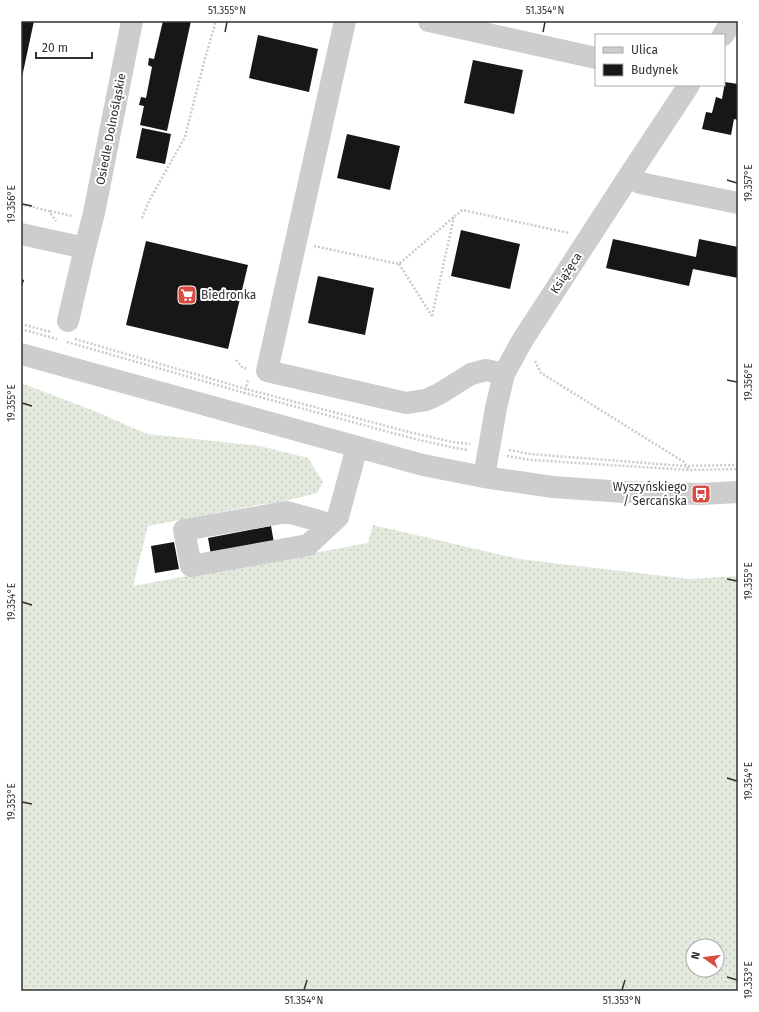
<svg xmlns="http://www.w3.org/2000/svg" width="759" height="1012" font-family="'Fira Sans',sans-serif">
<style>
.grass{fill:url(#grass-dots);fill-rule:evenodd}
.building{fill:#171717}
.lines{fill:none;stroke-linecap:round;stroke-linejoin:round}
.path{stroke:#cacaca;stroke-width:2.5;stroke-dasharray:2 2;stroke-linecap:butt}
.minor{stroke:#cdcdcd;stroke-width:22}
.ticks{fill:none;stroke:#303030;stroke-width:1.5}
.labels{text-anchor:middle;stroke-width:4;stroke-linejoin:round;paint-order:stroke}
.street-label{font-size:12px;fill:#303030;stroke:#fff}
.poi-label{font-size:12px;fill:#303030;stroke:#fff;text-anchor:start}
.neatline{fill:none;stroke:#303030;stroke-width:1.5}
.ticks-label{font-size:10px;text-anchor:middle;fill:#303030}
</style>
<defs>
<pattern id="grass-dots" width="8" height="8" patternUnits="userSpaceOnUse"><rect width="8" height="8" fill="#e2e9dd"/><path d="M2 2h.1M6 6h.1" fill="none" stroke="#c2c8be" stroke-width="1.8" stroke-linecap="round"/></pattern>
</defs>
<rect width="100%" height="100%" fill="#fff"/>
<path class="grass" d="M21,383L97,412L147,434L260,446L308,458L323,482L317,493L277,503L263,504L148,526L133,586L368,543L373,525L519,559L689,579L738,576V991H21ZM693,946H717V970H693Z"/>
<path class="building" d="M21,21H34L22,77H21Z
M163,21H191L167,131L140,125L144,106L139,105L141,97L146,98L152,67L148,65L149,58L154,59Z
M258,35L318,49L309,92L249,78Z
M473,60L523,70L514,114L464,103Z
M725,82L738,84V120L734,119L731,135L702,129L706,112L712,113L716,97L722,99Z
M142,128L171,134L165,164L136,158Z
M347,134L400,146L390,190L337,178Z
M461,230L520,244L510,289L451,276Z
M613,239L696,257L699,239L738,247V278L693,269L689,286L606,268Z
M146,241L248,265L228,349L126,325Z
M318,276L374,288L365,335L308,323Z
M21,279L24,280L21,290Z
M271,526L274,543L211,555L208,538Z
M174,542L179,569L155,573L151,546Z"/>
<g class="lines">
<path class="path" d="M21,204L49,211L56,221
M50,211L72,216
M142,218L149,201L185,137L204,62L216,21
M314,246L399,264L462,210L569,233
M399,264L432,316
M432,316L454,217
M21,324L51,332
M21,329L57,339
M75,339L246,389L409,432L452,442L470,444
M67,342L245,393L415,439L455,448L468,450
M236,360L243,368L248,369
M535,361L541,373L684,462L689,470
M244,394L248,380
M509,450L530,454L684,466L738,465
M507,456L531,460L689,470L738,469"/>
<path class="minor" d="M345,21L267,371L406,403L426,400L439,394L471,374L486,370L504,374
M429,21L596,58
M723,35L732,21
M629,176L640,183L738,203
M21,234L85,248L94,213L132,21
M68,321L85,248
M21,354L423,465L484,477L553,487L624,492L701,494L738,492
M484,477L496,408L504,374L522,341L629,176L689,85
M330,524L287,512L184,530L191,566L308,545L338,517L357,447"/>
</g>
<path class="ticks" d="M225,32L227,22M543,32L545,22M727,180L737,183M22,204L32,206M727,380L737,382M22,403L32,406M727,579L737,581M22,602L32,605M727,778L737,781M22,802L32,804M727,977L737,980M304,990L307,980M622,990L625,980"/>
<defs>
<g id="supermarket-square" transform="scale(1)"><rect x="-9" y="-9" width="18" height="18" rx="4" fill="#d64d44" stroke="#fff"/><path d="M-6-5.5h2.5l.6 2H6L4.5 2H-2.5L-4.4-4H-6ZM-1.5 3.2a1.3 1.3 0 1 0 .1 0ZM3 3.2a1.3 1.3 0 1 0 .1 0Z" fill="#fff"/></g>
<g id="bus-square" transform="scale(1)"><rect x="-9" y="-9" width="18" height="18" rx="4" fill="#d64d44" stroke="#fff"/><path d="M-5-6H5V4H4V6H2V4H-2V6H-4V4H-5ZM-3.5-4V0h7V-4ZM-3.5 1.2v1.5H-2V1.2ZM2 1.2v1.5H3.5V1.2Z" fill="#fff"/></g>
</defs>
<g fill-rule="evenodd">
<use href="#supermarket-square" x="187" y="295"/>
<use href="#bus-square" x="701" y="494"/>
</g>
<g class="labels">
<g class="street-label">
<text transform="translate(111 129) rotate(-79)" y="4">Osiedle Dolnośląskie</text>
<text transform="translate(566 273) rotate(-57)" y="4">Książęca</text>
</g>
<g class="poi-label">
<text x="201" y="299">Biedronka</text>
<text x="687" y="491" text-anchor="end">Wyszyńskiego<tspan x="687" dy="14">/ Sercańska</tspan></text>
</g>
</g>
<rect width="759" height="1012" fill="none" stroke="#ffffff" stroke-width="44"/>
<rect x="595" y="34" width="130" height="52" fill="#ffffff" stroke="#acacac"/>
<rect x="603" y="47" width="20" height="6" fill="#cdcdcd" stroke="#acacac"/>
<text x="631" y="54" font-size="12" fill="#303030">Ulica</text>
<rect x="603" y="64" width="20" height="12" fill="#171717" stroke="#acacac"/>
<text x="631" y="74" font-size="12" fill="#303030">Budynek</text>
<g transform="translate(705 958) rotate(284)"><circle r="19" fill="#ffffff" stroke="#acacac"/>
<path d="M0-3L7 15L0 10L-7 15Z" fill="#d64d44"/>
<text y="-6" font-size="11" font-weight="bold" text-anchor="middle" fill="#303030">N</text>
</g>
<path d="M36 52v6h56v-6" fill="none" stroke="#303030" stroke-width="2"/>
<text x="42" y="52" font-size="12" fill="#303030" stroke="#ffffff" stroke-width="3" paint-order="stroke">20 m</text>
<rect x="22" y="22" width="715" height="968" class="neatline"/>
<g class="ticks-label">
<text x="227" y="14">51.355°N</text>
<text x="545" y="14">51.354°N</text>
<text transform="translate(748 183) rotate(-90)" y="4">19.357°E</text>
<text transform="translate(11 204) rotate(-90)" y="4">19.356°E</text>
<text transform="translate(748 382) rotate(-90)" y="4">19.356°E</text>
<text transform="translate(11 403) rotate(-90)" y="4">19.355°E</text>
<text transform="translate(748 581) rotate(-90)" y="4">19.355°E</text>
<text transform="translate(11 602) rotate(-90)" y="4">19.354°E</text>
<text transform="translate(748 781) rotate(-90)" y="4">19.354°E</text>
<text transform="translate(11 802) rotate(-90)" y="4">19.353°E</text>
<text transform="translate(748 980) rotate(-90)" y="4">19.353°E</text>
<text x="304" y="1004">51.354°N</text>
<text x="622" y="1004">51.353°N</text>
</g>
</svg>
